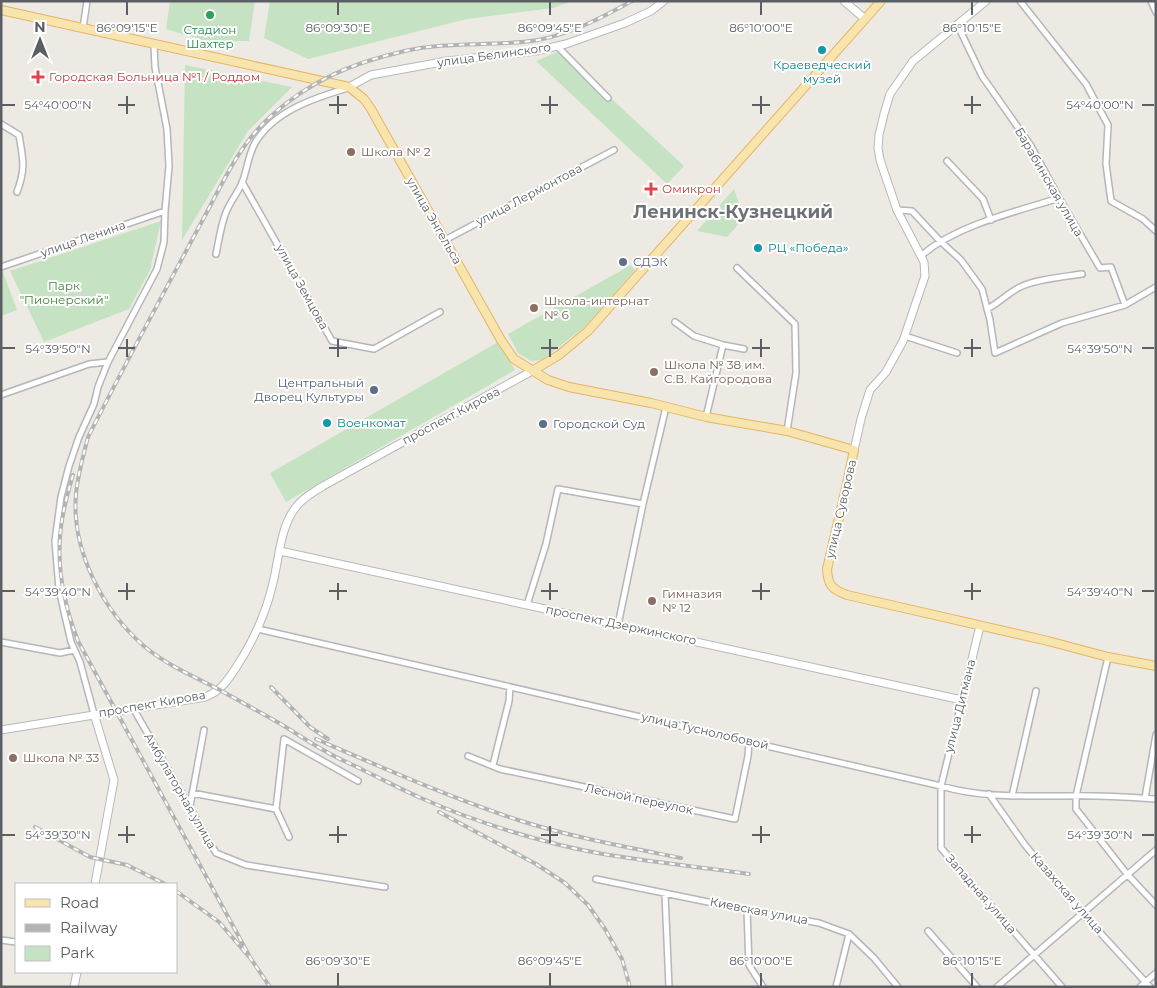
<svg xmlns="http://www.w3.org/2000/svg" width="1157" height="988" font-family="Montserrat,sans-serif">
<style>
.green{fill:#c5e3c2}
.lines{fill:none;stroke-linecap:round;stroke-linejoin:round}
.street-casing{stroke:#b4b6b9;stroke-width:8}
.secondary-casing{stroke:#b5b8bc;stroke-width:9}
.primary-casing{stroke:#e6b463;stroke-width:10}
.street{stroke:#fff;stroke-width:5}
.secondary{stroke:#fff;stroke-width:7}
.primary{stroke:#f8e4ad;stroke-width:8}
.rail-casing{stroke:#b2b3b3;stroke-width:4}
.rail{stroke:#fff;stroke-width:2;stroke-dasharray:5.5;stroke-linecap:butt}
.ticks{fill:none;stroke:#5b5f63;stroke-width:2}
.leisure-dot{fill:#2e9e5b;stroke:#fff;stroke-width:2}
.culture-dot{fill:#0f9aa8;stroke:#fff;stroke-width:2}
.health-dot{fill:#e0444e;stroke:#fff;stroke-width:2}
.education-dot{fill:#8d6e63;stroke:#fff;stroke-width:2}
.service-dot{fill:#5c6f8a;stroke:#fff;stroke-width:2}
.labels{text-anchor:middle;stroke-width:4;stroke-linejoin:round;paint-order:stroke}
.leisure-label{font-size:12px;fill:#27864d;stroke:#fff}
.street-label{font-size:12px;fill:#5b5f63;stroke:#fff}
.culture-label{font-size:12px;fill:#0d838f;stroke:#fff;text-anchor:start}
.health-label{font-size:12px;fill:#be3a42;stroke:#fff;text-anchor:start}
.education-label{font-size:12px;fill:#785e54;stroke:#fff;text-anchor:start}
.service-label{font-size:12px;fill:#4e5e75;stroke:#fff;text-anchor:start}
.park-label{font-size:12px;fill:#40823c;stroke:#fff}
.district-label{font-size:18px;font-weight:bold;fill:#6d7175;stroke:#fff}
.ticks-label{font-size:12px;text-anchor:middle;fill:#5b5f63;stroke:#fff;stroke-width:4;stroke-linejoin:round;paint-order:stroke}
</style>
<rect width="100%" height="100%" fill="#edeae3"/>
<path class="green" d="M170,1H255L249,41H206L166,29Z
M270,1H573L553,8L467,19L308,59L264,38Z
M560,51L684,166L667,184L536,61Z
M185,65L292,87L248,131L182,240Z
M734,189C743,216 748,215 727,237L697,231Z
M161,221L150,270L129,309L44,342L10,271Z
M631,265L635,270L587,325L542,360L531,361L518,353L508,334Z
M1,272H3L17,310L1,316Z
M498,342L515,370L286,502L270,473Z"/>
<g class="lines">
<g class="street-casing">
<path id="street" d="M1020,1L1086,84L1108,125L1106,164L1111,201L1143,219L1156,231
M1151,1L1156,12
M957,24L982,76L1031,146L1059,198L1100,268L1111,267L1125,305
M83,28L87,1
M557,46L608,98
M1,124L19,135C23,159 26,168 17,192
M947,161L983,199L991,220
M242,182L332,341L374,349L440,312
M897,210L912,211L940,241L961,260L982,289L990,320L995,353L1062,323L1125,305L1156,287
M445,240L614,150
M216,254C219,240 221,223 227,210C231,201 238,192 242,183C247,170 248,156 255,143C274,111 314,98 348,88
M922,255C957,225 1015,212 1059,198
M1,267L165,211
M737,268L795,324L796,373L787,431
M987,309C999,303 1008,293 1020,287C1037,279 1063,277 1082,274
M675,322L694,336L723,345L744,349
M905,336L957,353
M1,395L89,364L108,362L157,269L164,242L165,211L169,166L167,129L155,67L154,45
M706,417L723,345
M527,605L546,544L558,489L643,504
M618,625L643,504L666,407
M258,629L941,786C981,798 1025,796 1067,796C1096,795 1126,797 1156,799
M1,642L60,653L74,650
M1108,657L1076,796V809L1127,874L1156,905
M962,700L941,786V848L1062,987
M133,708L216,853L246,865L385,887
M94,714L80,662L71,642L65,616L59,589L55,541L61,497L69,466L79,437L94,404L98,387L108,362
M468,756L500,769L735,819L748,756L749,741
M493,765L509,701L510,687
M192,793L276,809L289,837
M989,794L1025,845L1082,913L1150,987
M1012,796L1036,691
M1145,798L1156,735
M190,806L204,730
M276,809L284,739L358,781
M596,879L747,910L819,923L849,934L874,958L898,987
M665,894L669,987
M747,910L749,965L763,987
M928,931L977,987
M1,940L16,942
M836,987L849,934
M997,987L1156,850
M1140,987L1156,973"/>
</g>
<g class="secondary-casing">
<path id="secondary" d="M844,1L865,19
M349,87L371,75L447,61L536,51L566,44L625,23L651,11L664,1
M854,450L861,419L870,390L886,372L903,341L925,276L924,262L897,210L880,160L878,148L879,135L884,114L890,94L913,61L986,1
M280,551L962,700L980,626
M94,714L114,780L95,884
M1,730L205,697C221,691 228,680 237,666C254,640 266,613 273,583C279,559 280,527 296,507C302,498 314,492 323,486L532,371
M74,987L77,972"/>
</g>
<g class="primary-casing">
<path id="primary" d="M1,10L349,87L364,99L371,109L501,340L514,359L548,380L569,387L651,403L706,417L787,431L854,450L846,488L827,569C828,585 831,589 847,595L1048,641L1108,657L1156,666
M532,371L559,355L588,331L881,1"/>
</g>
<use href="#street" class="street"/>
<use href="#secondary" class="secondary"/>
<use href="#primary" class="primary"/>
<g class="rail-casing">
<path id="rail" d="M632,1C603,17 571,34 538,40C494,47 448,41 405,51C352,63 311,80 270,117C238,145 220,189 200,225C162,296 124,366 88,437C83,456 78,474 76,494C71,550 103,611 145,647C167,665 193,676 218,689C236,699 254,709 272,719C290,729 307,741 325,751C338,759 352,764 365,771C384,780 402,790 421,798C475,822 545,844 603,854C651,862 700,867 749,874
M73,475C68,492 63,510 61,527C56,566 64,605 78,641L251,959
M271,687L310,727L328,739
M316,739C383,768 449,797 518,820C571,837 626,847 681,858
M439,812L536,864L565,883L588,905L605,929L622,959L630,987
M35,827L90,857L127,865L165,884
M176,891L219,922L251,959L270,987"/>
</g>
<use href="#rail" class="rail"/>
</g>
<path class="ticks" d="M127,2V15M338,2V15M550,2V15M761,2V15M972,2V15M127,96V114M338,96V114M550,96V114M761,96V114M972,96V114M2,105H15M118,105H135M329,105H347M541,105H558M752,105H770M964,105H981M1142,105H1154M127,339V357M338,339V357M550,339V357M761,339V357M972,339V357M2,348H15M118,348H135M329,348H347M541,348H558M752,348H770M964,348H981M1142,348H1154M127,583V600M338,583V600M550,583V600M761,583V600M972,583V600M2,591H15M118,591H135M329,591H347M541,591H558M752,591H770M964,591H981M1142,591H1154M127,826V843M338,826V843M550,826V843M761,826V843M972,826V843M2,835H15M118,835H135M329,835H347M541,835H558M752,835H770M964,835H981M1142,835H1154M338,973V986M550,973V986M761,973V986M972,973V986"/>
<circle class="leisure-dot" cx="210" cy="15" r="5"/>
<g class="culture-dot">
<circle cx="822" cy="50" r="5"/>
<circle cx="758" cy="248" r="5"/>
<circle cx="327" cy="423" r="5"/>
</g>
<g class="health-dot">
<path d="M35.5 69.5h5v5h5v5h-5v5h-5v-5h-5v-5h5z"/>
<path d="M648.5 181.5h5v5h5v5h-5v5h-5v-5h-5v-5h5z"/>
</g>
<g class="education-dot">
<circle cx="351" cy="152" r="5"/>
<circle cx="534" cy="308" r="5"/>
<circle cx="654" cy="372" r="5"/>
<circle cx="652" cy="601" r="5"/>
<circle cx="13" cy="758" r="5"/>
</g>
<g class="service-dot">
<circle cx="623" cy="262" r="5"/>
<circle cx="374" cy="390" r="5"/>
<circle cx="543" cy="424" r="5"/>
</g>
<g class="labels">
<g class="leisure-label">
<text x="210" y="34">Стадион<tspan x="210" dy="14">Шахтер</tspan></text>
</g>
<g class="street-label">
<text transform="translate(494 55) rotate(-8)" y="4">улица Белинского</text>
<text transform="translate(1049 182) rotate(60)" y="4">Барабинская улица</text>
<text transform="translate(529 195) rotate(-28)" y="4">улица Лермонтова</text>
<text transform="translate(434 221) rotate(60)" y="4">улица Энгельса</text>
<text transform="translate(83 239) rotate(-19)" y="4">улица Ленина</text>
<text transform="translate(302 287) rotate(61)" y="4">улица Земцова</text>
<text transform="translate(451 416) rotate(-28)" y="4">проспект Кирова</text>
<text transform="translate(841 509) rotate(-77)" y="4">улица Суворова</text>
<text transform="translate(621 625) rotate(12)" y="4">проспект Дзержинского</text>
<text transform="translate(152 704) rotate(-10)" y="4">проспект Кирова</text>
<text transform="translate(960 706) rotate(-76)" y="4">улица Дитмана</text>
<text transform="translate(705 731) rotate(13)" y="4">улица Туснолобовой</text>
<text transform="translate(180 791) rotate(60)" y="4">Амбулаторная улица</text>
<text transform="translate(639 799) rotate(12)" y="4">Лесной переулок</text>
<text transform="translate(1067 893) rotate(49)" y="4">Казахская улица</text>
<text transform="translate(981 894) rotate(49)" y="4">Западная улица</text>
<text transform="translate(759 911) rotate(11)" y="4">Киевская улица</text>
</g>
<g class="culture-label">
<text x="822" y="69" text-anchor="middle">Краеведческий<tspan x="822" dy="14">музей</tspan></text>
<text x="768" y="252">РЦ «Победа»</text>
<text x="337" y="427">Военкомат</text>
</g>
<g class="health-label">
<text x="49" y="81">Городская Больница №1 / Роддом</text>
<text x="662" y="193">Омикрон</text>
</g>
<g class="education-label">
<text x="361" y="156">Школа № 2</text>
<text x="544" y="305">Школа-интернат<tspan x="544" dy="14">№ 6</tspan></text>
<text x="664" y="369">Школа № 38 им.<tspan x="664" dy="14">С.В. Кайгородова</tspan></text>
<text x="662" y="598">Гимназия<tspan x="662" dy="14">№ 12</tspan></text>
<text x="23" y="762">Школа № 33</text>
</g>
<g class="service-label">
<text x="633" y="266">СДЭК</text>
<text x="364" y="387" text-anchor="end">Центральный<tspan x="364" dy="14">Дворец Культуры</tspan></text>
<text x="553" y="428">Городской Суд</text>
</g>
<g class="park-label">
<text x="64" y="290">Парк<tspan x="64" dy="14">"Пионерский"</tspan></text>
</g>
<g class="district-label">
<text x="733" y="218">Ленинск-Кузнецкий</text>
</g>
</g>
<g class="ticks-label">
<text x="127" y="32">86°09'15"E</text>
<text x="338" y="32">86°09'30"E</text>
<text x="550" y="32">86°09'45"E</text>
<text x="761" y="32">86°10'00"E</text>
<text x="972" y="32">86°10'15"E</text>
<text x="58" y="109">54°40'00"N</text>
<text x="1100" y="109">54°40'00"N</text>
<text x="58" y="353">54°39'50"N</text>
<text x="1100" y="353">54°39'50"N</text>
<text x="58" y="596">54°39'40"N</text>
<text x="1100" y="596">54°39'40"N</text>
<text x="58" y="839">54°39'30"N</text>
<text x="1100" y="839">54°39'30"N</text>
<text x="338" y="965">86°09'30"E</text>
<text x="550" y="965">86°09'45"E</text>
<text x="761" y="965">86°10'00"E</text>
<text x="972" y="965">86°10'15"E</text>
</g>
<rect width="1157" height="988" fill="none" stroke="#5b5f63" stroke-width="5"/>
<rect x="15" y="883" width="162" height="90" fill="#ffffff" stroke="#bdbfc1"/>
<rect x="25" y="899" width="25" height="8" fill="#f8e4ad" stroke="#bdbfc1"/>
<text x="60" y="908" font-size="15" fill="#5b5f63">Road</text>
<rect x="25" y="924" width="25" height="8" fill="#b2b3b3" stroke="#bdbfc1"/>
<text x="60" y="933" font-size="15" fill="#5b5f63">Railway</text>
<rect x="25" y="946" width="25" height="15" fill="#c5e3c2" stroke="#bdbfc1"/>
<text x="60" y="958" font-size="15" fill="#5b5f63">Park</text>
<g transform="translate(40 40)" stroke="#ffffff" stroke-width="4" paint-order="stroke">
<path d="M0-4L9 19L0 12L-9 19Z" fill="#5b5f63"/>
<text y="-8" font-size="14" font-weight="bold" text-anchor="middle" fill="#5b5f63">N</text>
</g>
</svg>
